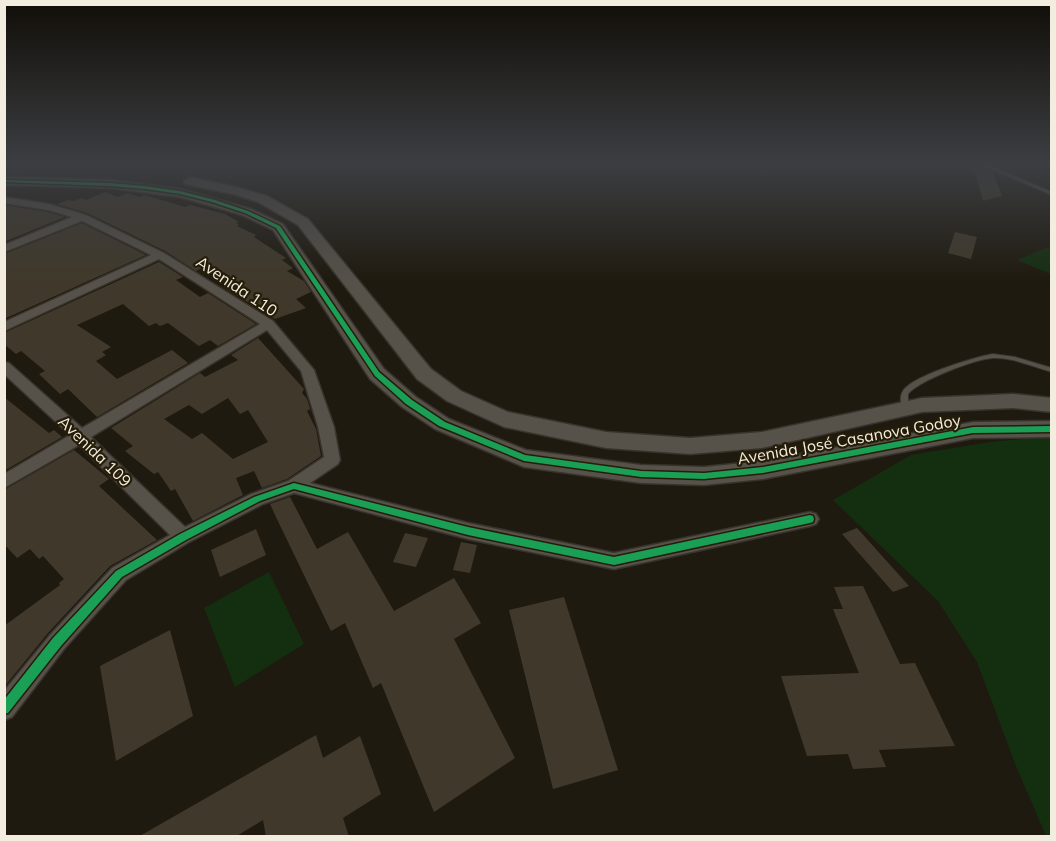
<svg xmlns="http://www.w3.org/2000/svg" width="1056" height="841" font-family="Mulish,sans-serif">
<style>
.green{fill:#142e10}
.building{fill:#40392b;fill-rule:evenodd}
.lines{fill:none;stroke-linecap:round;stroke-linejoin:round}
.lane-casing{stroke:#37332c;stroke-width:2}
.street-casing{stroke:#37332c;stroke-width:3}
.secondary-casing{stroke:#37332c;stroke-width:3}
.lane{fill:#565149;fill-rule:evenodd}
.street{fill:#565149;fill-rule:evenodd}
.secondary{fill:#565149;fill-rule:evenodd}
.cycleway-casing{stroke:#261d08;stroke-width:3}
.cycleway{fill:#1a9f57;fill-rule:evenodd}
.labels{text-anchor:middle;stroke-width:4.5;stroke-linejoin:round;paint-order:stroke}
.street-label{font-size:16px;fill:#f3ede0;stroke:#261d08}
</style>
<rect width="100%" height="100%" fill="#1f1a0f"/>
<path class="green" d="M1051,246V274L1017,260Z
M1051,436V836H1046L1016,766L977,662L938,601L833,500L911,455L990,442Z
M269,572L304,644L235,687L204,608Z"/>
<path class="building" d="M973,164L993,172L1002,196L983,201Z
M105,192L118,197L128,193L139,197L145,195L185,207L190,205L225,214L239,222L236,223L239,225L237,226L256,235L254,237L286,258L282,260L293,268L287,271L304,281L311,292L296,299L306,308L275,319L223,287L233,282L207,265L196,271L165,251L87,213L57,204L68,200L73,201L81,198L86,200Z
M4,205L48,212L65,217L4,242Z
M82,223L146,255L4,319V254Z
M955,232L977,237L971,259L948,253Z
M159,262L183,277L176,280L200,297L208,293L256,324L218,346L210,340L199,346L168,323L160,326L156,323L149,326L123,304L77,325L111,347L102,352L106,355L96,361L117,379L172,350L188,363L97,417L68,389L60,394L39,374L45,371L21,351L16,354L4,344V333Z
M258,338L304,389L302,393L307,399L310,409L307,411L316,429L321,456L287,479L262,488L254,471L236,478L243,495L193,521L175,489L171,491L158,472L154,474L125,451L133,446L111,428L200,373L205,377L238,360L231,355ZM228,398L240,414L248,410L268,442L233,459L202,433L192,439L164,419L189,405L202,414Z
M4,397L49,433L54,430L62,437L4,471Z
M74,450L109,479L99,486L157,540L110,566L48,633L4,687V626L60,585L59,583L64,579L43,556L39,559L30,549L17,558L4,544V490Z
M290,497L317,549L348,532L394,611L454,578L481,623L454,639L515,758L434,812L381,683L373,688L345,623L331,631L276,517L270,504Z
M857,528L909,586L893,592L842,534Z
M256,529L266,555L220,577L211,550Z
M405,533L428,538L416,567L393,562Z
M461,542L477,545L470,573L453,570Z
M863,586L900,664L915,663L955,746L879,750L886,767L853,769L848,754L807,756L781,676L859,673L833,609H843L834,587Z
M564,597L618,770L553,789L509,610Z
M170,630L193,716L116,761L100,666Z
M316,735L323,758L360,736L381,794L343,818L349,837H266L263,820L235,837H138Z"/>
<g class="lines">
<g class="lane-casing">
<path id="lane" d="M979,164H985L1052,192V195Z
M993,354L1015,357L1052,368V372C1033,367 1012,357 993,358C975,359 918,381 908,394V401L910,407L906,410L903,409C901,403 899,397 903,391C912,376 975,357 993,354Z"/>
</g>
<g class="street-casing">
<path id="street" d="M4,197L49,204L86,215L164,253L273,321L314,370L334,427L340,460L338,464L310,483L468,523L614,553L810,512L816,514L819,519L816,524L810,526L614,569L468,539L294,493L263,504L189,542L126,580L64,649L12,717L4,720V691L50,635L112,568L170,535L79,445L4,488V474L70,435L4,374V362L9,363L82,428L260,324L159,259L4,331V322L151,255L82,221L4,252V245L72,217L48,210L4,203ZM267,330L301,371L318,427L324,457L288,481L251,494L185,527L91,437Z"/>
</g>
<g class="secondary-casing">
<path id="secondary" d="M4,177L110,180L180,189L251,209L283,224L384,369L416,397L449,419L526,450L641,465L704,467L763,461L973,422L1052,421V437L973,438L763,479L704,485L641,483L524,467L435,429L402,407L370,379L273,230L242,215L180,197L110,188L4,185Z
M190,177L236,187L267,196L308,219L431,369L461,391L508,412L606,432L690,438L762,432L922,398L1013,394L1052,398V412L1013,408L922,412L762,448L690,454L606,448L504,427L447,401L417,379L298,225L258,202L233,194L185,184L184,181Z"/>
</g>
<use href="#lane" class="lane"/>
<use href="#street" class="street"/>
<use href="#secondary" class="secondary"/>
<g class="cycleway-casing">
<path id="cycleway" d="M4,180L110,183L145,186L180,191L215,200L248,211L280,226L379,372L412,400L445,422L525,455L641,471L704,473L763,467L973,427L1052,426V432L973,433L763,473L704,479L641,477L524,461L439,426L406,404L375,376L276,228L245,213L212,202L180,194L145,189L110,186L4,182Z
M294,483L468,527L614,557L810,515L813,516L814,519L813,522L810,523L614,565L468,535L294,489L260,501L186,540L122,577L61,646L8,713L4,714V700L53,638L116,571L180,534L254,497Z"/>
</g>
<use href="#cycleway" class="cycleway"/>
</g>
<linearGradient id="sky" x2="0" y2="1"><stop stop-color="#110e08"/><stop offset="0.58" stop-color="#3c3e42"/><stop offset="1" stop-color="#3c3e42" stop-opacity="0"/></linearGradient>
<rect width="1056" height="282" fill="url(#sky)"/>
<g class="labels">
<g class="street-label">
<text transform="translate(237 286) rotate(34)" y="6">Avenida 110</text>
<text transform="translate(849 439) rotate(-10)" y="6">Avenida José Casanova Godoy</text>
<text transform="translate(95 451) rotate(44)" y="6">Avenida 109</text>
</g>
</g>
<rect width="1056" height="841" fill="none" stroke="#f3ede0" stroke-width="12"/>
</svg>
